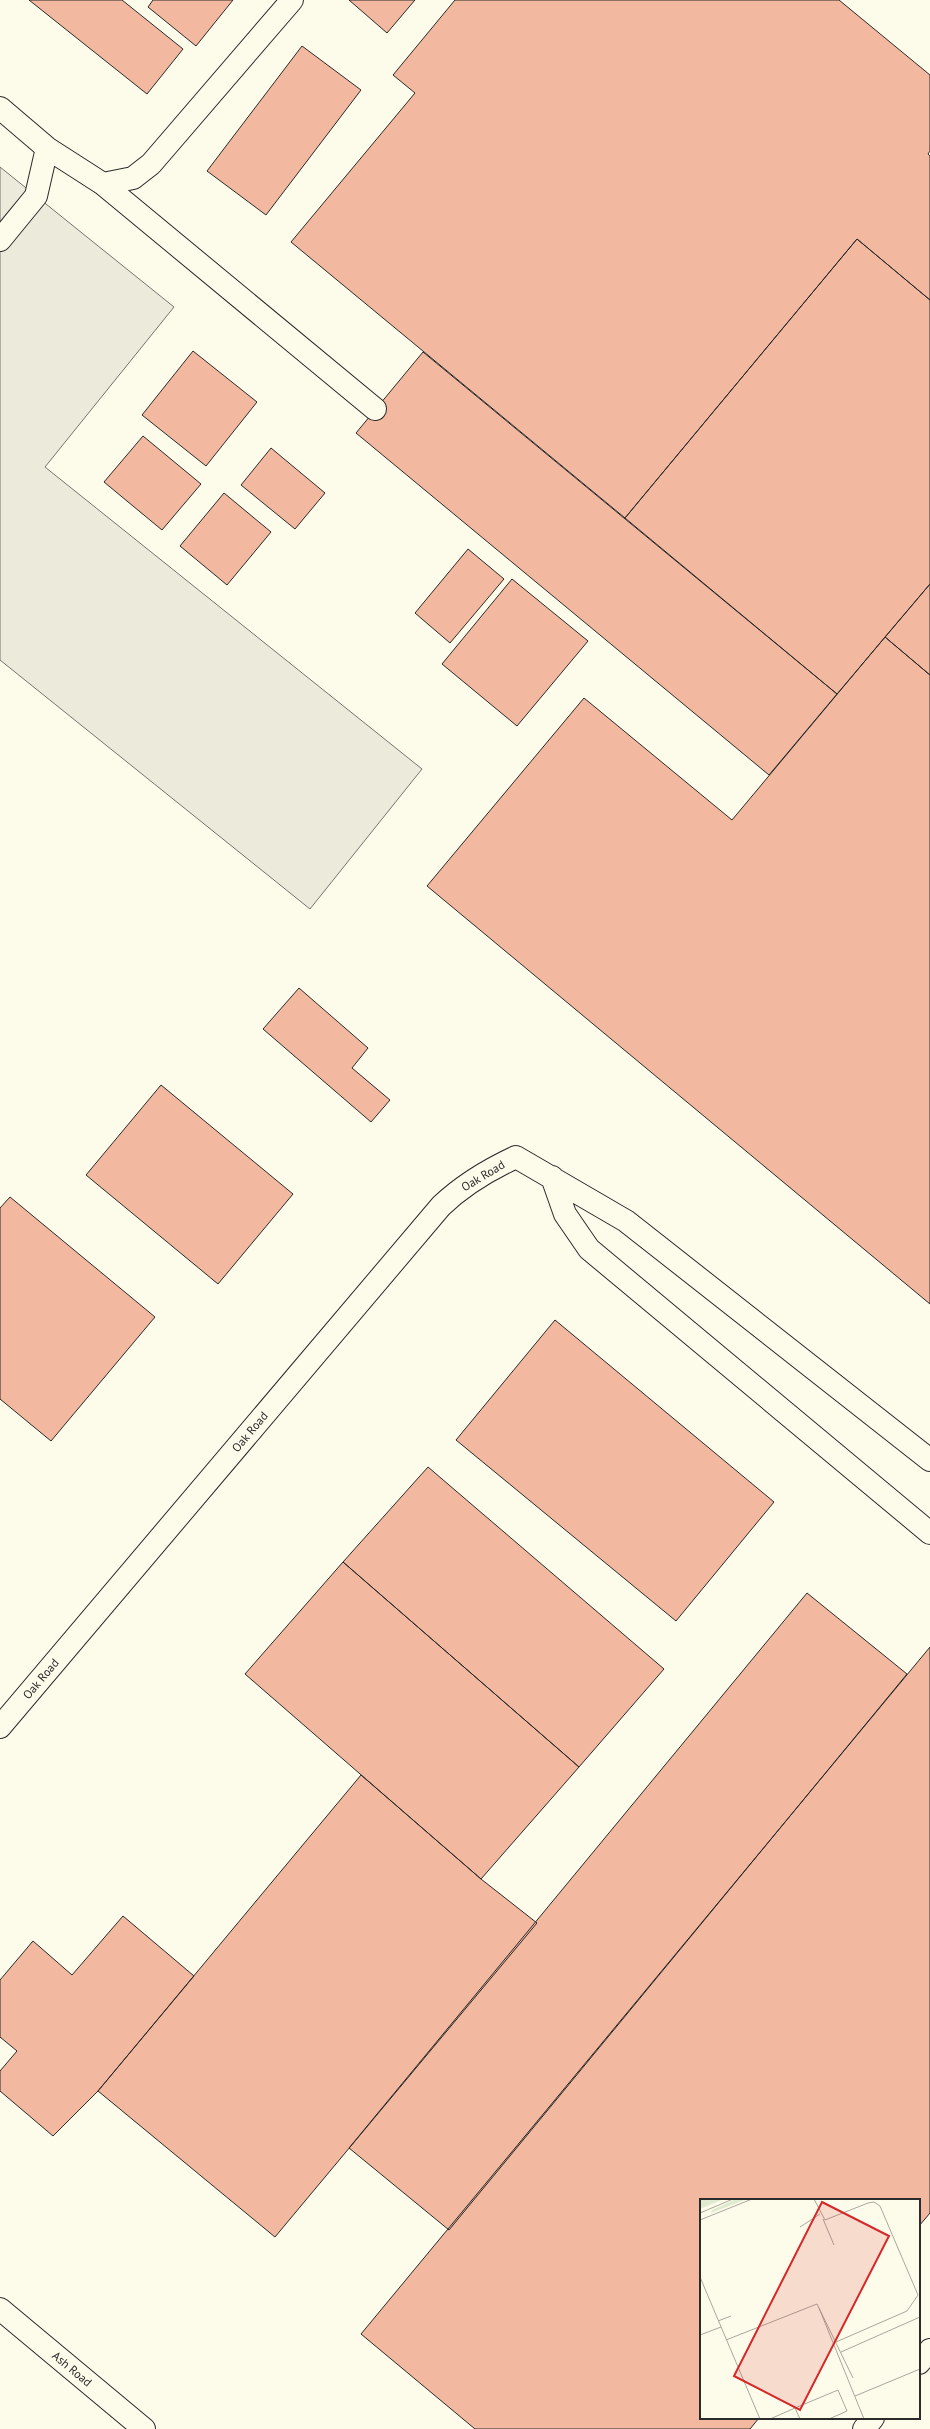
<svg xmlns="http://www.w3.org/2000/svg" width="930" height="2429" font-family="'PT Sans',sans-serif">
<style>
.parking{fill:#eceadb;stroke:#74746e}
.building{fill:#f2b8a0;stroke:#2b2b2b}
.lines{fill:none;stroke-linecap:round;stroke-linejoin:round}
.minor-casing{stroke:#2b2b2b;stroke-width:24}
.major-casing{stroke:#2b2b2b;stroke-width:24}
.minor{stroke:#fdfbea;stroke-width:22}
.major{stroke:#fdfbea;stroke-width:22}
.labels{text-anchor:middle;stroke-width:3;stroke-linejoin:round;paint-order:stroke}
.street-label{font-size:12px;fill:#2b2b2b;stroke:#fdfbea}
.inset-road{fill:none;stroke:#a9a89e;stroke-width:1}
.view{fill:#d62828;fill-opacity:0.15;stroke:#d62828;stroke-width:2}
.inset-edge{fill:none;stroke:#2b2b2b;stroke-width:2}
</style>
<rect width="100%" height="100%" fill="#fdfbea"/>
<path class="parking" d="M0,167L174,307L45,467L422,769L310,909L0,660Z"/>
<path class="building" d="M29,0H122L183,49L147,94Z
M153,0H233L196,46L148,7Z
M349,0H415L387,33Z
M455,0H839L930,75V151L928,154L930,156V300L857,239L625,518L291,242L415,93L393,75Z
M302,46L361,90L266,215L207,171Z
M857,239L930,300V584L837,694L625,518Z
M193,351L257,402L206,466L142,415Z
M423,352L837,694L769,775L356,433Z
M143,436L201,484L162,530L104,482Z
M271,448L325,493L295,529L241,485Z
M224,493L271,532L227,585L180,546Z
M468,549L504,579L450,643L415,613Z
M512,579L588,641L517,726L442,664Z
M930,584V675L885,637Z
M885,637L930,675V1304L427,886L584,698L732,820Z
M299,988L368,1048L352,1068L390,1100L371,1122L263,1029Z
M161,1085L293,1194L218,1284L86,1175Z
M10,1197L155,1317L51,1441L0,1399V1208Z
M555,1320L774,1502L676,1621L456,1440Z
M428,1467L664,1669L579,1767L343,1562Z
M343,1562L579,1767L481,1879L245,1674Z
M807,1593L907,1674L449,2230L349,2148Z
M930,1647V2213L919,2226V2200H701V2418H759L750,2429H475L361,2334Z
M361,1775L481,1879L537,1923L275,2237L98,2091Z
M123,1916L194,1976L98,2091L53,2136L0,2091V2071L17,2051L0,2037V1980L33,1941L72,1975Z"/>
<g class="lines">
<g class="minor-casing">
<path id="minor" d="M0,108L47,148L103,184L133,178L151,164L292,0
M103,184L375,409
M0,240L36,196L47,148
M552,1177L565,1214L589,1249L930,1533
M0,1727L441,1206C464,1184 488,1170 516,1157L626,1221L930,1460
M919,2363L930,2350
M864,2429L873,2418"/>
</g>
<g class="major-casing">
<path id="major" d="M0,2309L144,2429"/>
</g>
<use href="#minor" class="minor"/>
<use href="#major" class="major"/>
</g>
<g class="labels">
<g class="street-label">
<text transform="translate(483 1176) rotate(-31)" y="4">Oak Road</text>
<text transform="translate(250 1432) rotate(-50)" y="4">Oak Road</text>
<text transform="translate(41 1679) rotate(-50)" y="4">Oak Road</text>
<text transform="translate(72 2369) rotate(40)" y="4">Ash Road</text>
</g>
</g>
<g transform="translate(700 2199)">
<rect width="220" height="220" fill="#fdfbea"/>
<path d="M0,0H24L0,10ZM36,0H47L11,14L12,11Z" fill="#deebd1"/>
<path class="inset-road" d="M114,0L125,21L168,4L174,3L180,7L218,96L207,112L136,143M0,14L33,0M123,20L134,46M0,21L52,0M100,28L120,15M0,78L60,220M119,109L164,220M18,122L31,117M0,136L21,128M26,141L117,105L153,179M141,153L220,118M155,197L220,170M95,209L138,191L147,212L129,220M70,220L95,209L100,220"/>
<path class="view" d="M122,3L189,37L100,211L34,177Z"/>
<rect width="220" height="220" class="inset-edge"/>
</g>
</svg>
